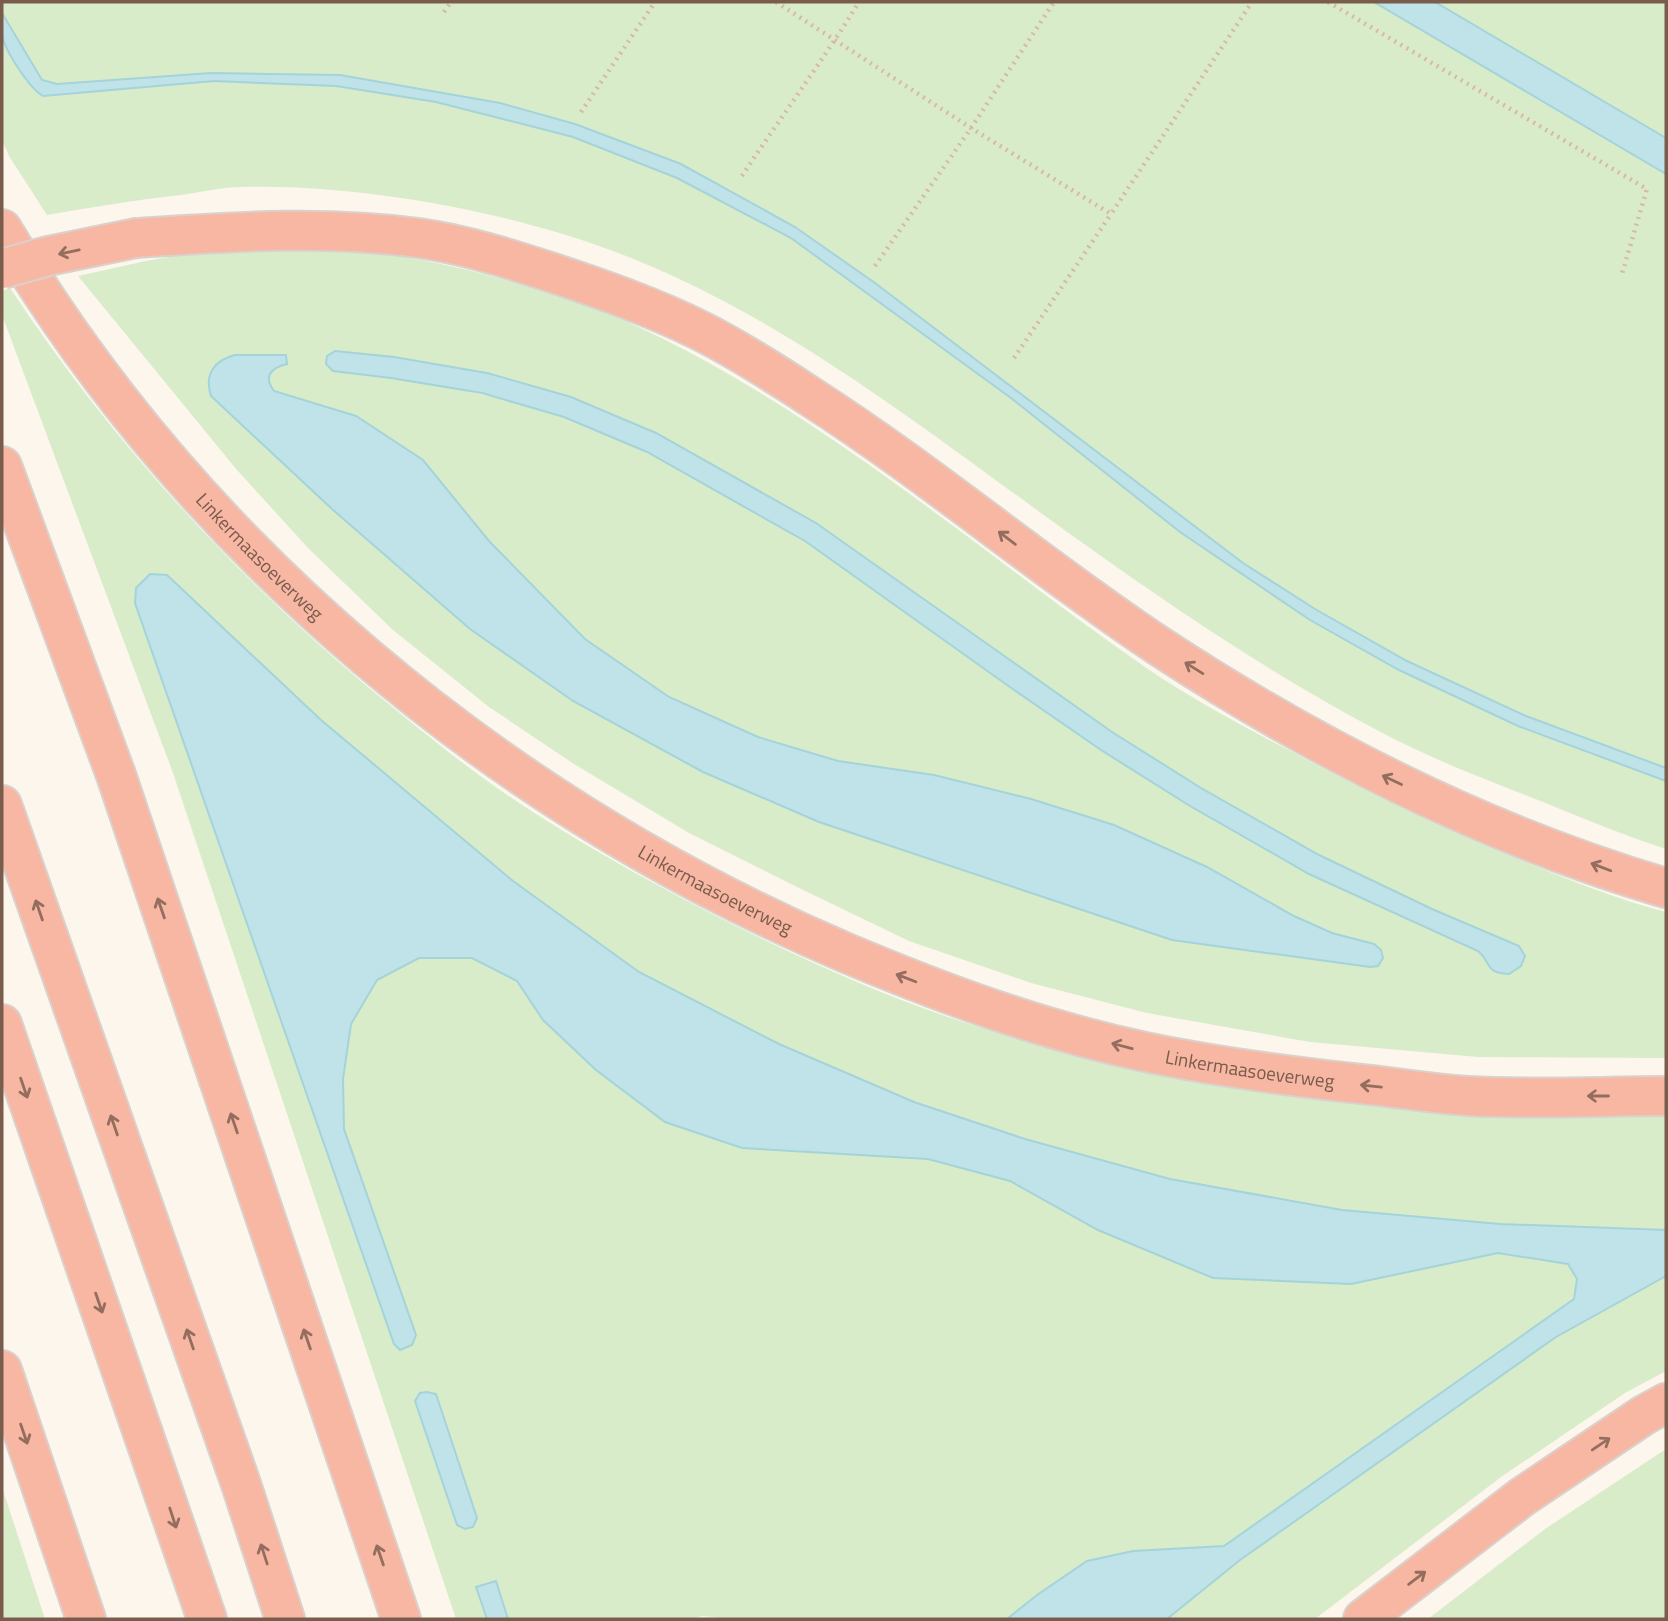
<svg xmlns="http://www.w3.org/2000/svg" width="1668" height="1621" font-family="'Titillium Web',sans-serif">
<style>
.green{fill:#d8ecc9;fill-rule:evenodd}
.water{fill:#bfe3e8;stroke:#a5d3da;stroke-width:2}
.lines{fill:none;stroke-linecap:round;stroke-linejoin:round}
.highway-casing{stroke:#dad1cd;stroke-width:42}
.path{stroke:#d9b8a5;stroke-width:4.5;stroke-dasharray:2 5;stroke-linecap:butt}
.highway{stroke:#f7b7a3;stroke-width:38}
.highway-bridge-casing{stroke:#dad1cd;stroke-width:42;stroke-linecap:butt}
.highway-bridge{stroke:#f7b7a3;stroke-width:38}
.oneway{stroke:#936e5e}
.labels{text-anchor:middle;stroke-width:7;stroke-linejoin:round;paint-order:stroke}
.street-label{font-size:19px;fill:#7a5c4d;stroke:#fffaf3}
</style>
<rect width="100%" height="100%" fill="#fdf6ec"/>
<path class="green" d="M2,2H1374L1666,174V768L1526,716L1407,661L1315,609L1243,563L875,283L795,227L681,164L575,124L500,103L340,75L211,73L57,84L42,80L2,13Z
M1435,2H1666V138Z
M2,36L26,81L43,96L214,81L336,86L436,102L495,117L573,137L677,178L791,238L1011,398L1180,532L1310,620L1399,670L1518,726L1666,781V849C1626,836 1587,820 1548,804C1490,781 1430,759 1375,729C1277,677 1184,615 1094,551C945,446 801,326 631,258C520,213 363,184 243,187C223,187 201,192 181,195C136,200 92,207 47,215L9,156L2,140Z
M242,244C268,245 295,245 322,247C402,253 481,270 557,296C575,302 593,307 610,314C808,400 970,545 1145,667C1193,700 1246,728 1298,755C1373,796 1450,832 1530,864C1575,882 1619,900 1666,912V1058L1478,1057L1310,1042L1147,1013L1031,983L909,941L797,887L689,833L574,764L489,707L393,630L309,549L237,470L78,276L146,261ZM235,355H286C275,367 263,376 274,391L356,416L423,460L489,541L585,639L668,697L758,737L838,761L934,775L1031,799L1114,825L1207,867L1294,916L1332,933L1378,966L1370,967L1172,940L819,822L703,772L573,701L470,629L332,509L211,396L208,387L226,357ZM394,357L487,373L571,397L656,433L816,523L1112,732L1201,788L1319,855L1432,909L1506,940L1521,966L1509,974C1483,972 1493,964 1478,951C1346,894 1219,828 1099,748C1000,682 906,607 806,542C779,524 749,509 721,493C670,464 618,436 563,417C488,391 411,380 333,371Z
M10,288C115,447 247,590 396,710C441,747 487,783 536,814C600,855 665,890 732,924C824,970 921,1013 1021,1039C1137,1069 1255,1092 1375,1105C1407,1108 1439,1114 1471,1115C1536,1119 1602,1116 1666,1116V1230L1500,1224L1342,1210L1170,1179L1025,1139L914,1102L779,1044L639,972L513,881L321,720L167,575L150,574L415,1335L344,1129L343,1079L351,1024L377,980L419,958H472L517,981L543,1020L596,1070L665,1122L742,1148L928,1159L1010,1181L1098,1230L1214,1278L1351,1284L1498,1253L1568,1264L1577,1279L1574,1299L1223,1546L1133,1551L1087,1561L1037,1595L1007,1619H731L703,1616L690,1619H508L496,1581L476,1587L487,1619H456L173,773L2,315V291ZM427,1392L436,1394L477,1518L465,1529L457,1525L415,1401Z
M1666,1276V1371L1625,1393L1501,1477L1315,1619H1167L1240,1560L1556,1337Z
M1666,1449V1619H1428L1545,1529Z
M2,1487L45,1619H2Z"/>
<path class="water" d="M1374,2H1435L1666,138V174Z
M2,13L42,80L57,84L211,73L340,75L500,103L575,124L681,164L795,227L875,283L1243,563L1315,609L1407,661L1526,716L1666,768V781L1518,726L1399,670L1310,620L1180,532L1011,398L791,238L677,178L573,137L495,117L436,102L336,86L214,81L43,96C29,88 6,52 2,36C0,29 2,20 2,13Z
M335,351L394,357L487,373L571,397L656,433L816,523L1112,732L1201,788L1319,855L1432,909L1519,946L1525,956L1521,966L1509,974C1483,972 1493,964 1478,951L1309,874L1190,806L1101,750L1007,685L805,541L647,452L564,417L482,393L391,378L333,371L326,364L327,356Z
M235,355H286L287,364C271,368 263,376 274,391L356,416L423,460L489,541L585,639L669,697L758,737L838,761L934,775L1031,799L1114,825L1207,867L1294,916L1332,933L1374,944L1381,950L1383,958L1378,966L1370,967L1172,940L819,822L703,772L573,701L470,629L332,509L211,396C204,375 214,360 235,355Z
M150,574L167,575L321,720L513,881L639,972L779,1044L914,1102L1025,1139L1170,1179L1342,1210L1500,1224L1666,1230V1276L1556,1337L1240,1560L1167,1619H1007L1037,1595L1087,1561L1133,1551L1224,1546L1574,1299L1577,1279L1568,1264L1498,1253L1351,1284L1213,1278L1098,1230L1010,1181L928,1159L742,1148L665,1122L596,1070L543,1020L517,981L472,958H419L377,980L351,1024L343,1079L344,1129L416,1335L412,1345L400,1350L394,1344L135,603L136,588Z
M427,1392L436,1394L477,1518L473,1527L465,1529L457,1525L415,1401L420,1393Z
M496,1581L508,1619H487L476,1587Z"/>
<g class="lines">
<g class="highway-casing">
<g id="highway">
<path id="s1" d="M2,229C195,553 499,804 844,952C941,993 1041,1030 1145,1052C1222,1068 1301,1078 1380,1086C1409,1090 1439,1094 1468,1096C1534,1100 1601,1096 1666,1096"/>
<path d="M136,238C230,232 324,225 418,238C462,244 507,258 550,272C601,289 653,307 701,331C739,350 776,374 811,397C931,474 1040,567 1159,646C1316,749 1486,835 1666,888"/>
<path d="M2,466L116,775L401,1619"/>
<path d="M2,805L241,1484L285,1619"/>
<path d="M2,1024L207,1619"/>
<path d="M2,1370L86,1619"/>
<path d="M1363,1619L1522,1497L1644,1415L1666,1403"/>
</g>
</g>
<path class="path" d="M776,2L971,128L1111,214L1252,2
M1328,2L1647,189L1621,277
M444,12L451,2
M581,112L655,2
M742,176C780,118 822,62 859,2
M875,266L971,128L1054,2
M1014,358L1111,214"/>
<use href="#highway" class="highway"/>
<g class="highway-bridge-casing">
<path id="highway-bridge" d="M2,269L48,256L136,238"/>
</g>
<use href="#highway-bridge" class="highway-bridge"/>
</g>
<defs><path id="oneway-shaft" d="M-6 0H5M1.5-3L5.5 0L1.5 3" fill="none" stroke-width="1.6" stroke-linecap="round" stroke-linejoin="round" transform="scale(1.75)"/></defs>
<g class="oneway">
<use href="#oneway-shaft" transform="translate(69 252) rotate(168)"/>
<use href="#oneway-shaft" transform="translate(1007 538) rotate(-143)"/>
<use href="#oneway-shaft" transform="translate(1194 668) rotate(-148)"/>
<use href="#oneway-shaft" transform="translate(1392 780) rotate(-155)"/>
<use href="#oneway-shaft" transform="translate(1601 867) rotate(-159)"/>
<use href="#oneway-shaft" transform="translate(161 908) rotate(-109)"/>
<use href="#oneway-shaft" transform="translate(39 910) rotate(-109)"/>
<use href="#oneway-shaft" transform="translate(906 978) rotate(-159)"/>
<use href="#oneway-shaft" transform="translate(1122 1046) rotate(-165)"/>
<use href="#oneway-shaft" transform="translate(1371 1086) rotate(-174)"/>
<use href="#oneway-shaft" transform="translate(24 1088) rotate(71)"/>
<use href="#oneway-shaft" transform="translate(1598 1096) rotate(-180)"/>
<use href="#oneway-shaft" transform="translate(234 1123) rotate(-109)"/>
<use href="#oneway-shaft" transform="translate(114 1125) rotate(-109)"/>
<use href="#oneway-shaft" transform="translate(99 1303) rotate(71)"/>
<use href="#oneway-shaft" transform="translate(190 1339) rotate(-109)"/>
<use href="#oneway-shaft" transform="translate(307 1339) rotate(-109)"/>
<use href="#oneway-shaft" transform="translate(24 1434) rotate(71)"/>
<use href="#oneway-shaft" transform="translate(1601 1444) rotate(-34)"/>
<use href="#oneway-shaft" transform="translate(173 1518) rotate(72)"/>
<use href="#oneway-shaft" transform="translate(264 1554) rotate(-108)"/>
<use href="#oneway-shaft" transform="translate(380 1555) rotate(-109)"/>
<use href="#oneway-shaft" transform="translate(1417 1578) rotate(-37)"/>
</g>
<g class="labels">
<g class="street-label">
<text dy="7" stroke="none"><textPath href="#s1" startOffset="418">Linkermaasoeverweg</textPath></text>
<text dy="7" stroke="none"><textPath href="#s1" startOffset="985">Linkermaasoeverweg</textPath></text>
<text dy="7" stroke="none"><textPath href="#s1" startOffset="1552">Linkermaasoeverweg</textPath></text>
</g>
</g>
<rect width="1668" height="1621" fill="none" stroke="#7a5c4d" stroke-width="7"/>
</svg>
